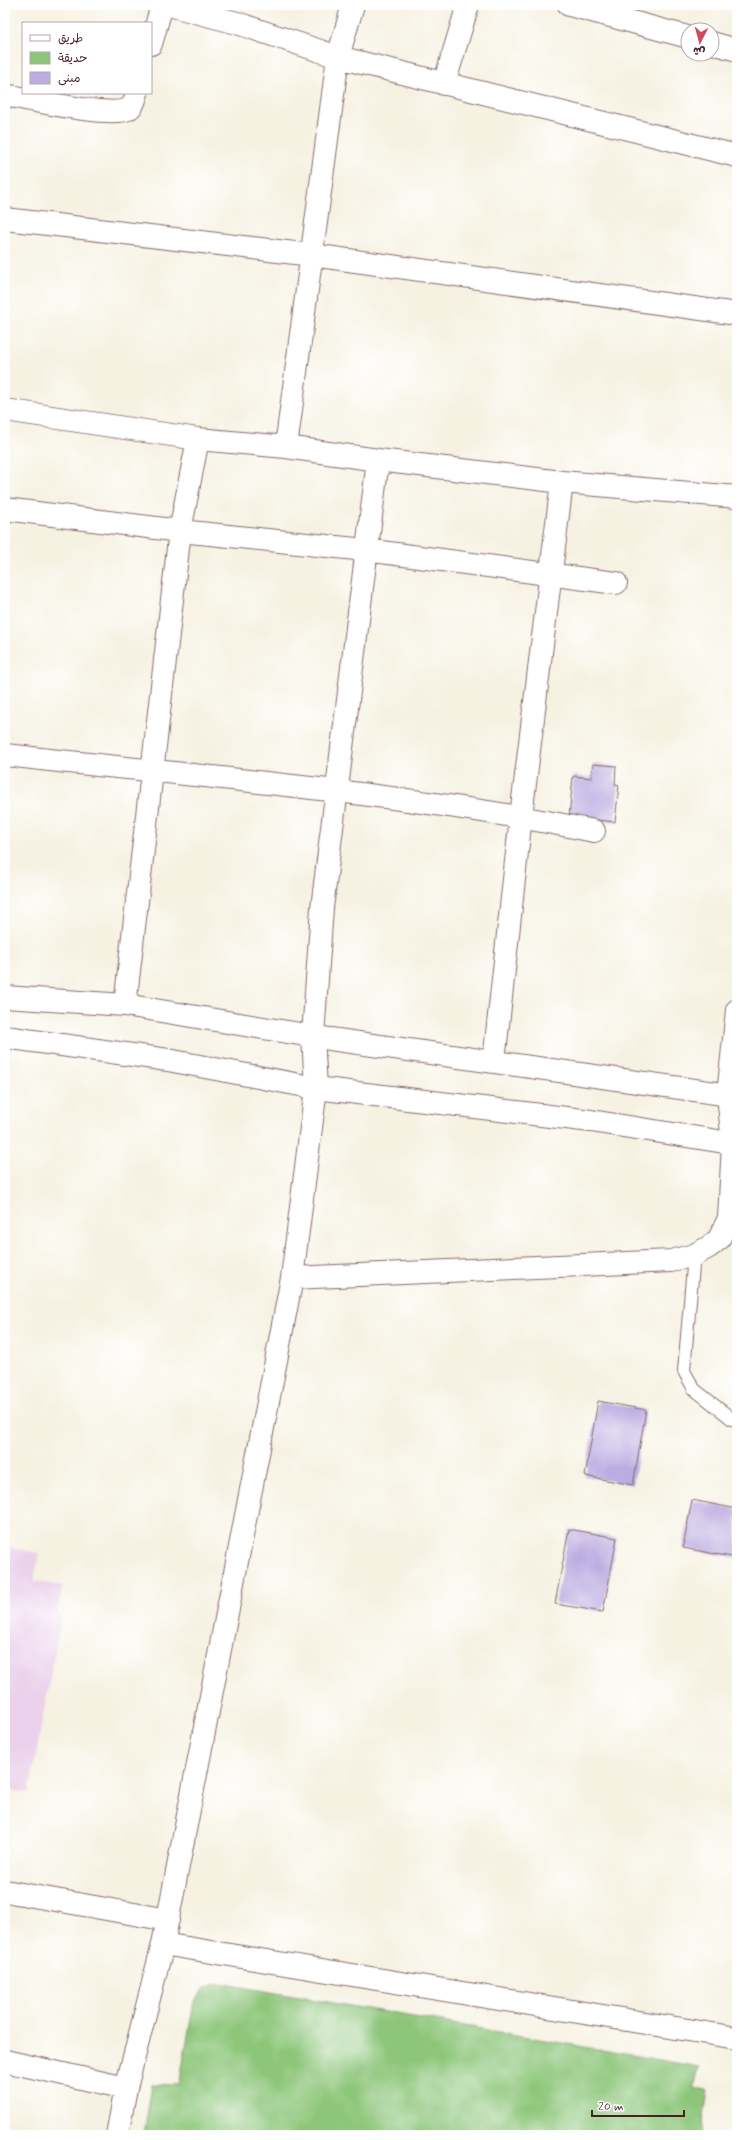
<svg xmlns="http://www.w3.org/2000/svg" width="742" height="2140" font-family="Mynerve,'Playpen Sans Arabic',sans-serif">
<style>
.built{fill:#ebd1eb}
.green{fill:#8dc67a;stroke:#6c7252}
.building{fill:#bbace1}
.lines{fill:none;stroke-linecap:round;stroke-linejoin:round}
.service-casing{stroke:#86696b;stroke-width:14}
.minor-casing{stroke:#86696b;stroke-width:24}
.tertiary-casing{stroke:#86696b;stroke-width:24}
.service{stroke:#fff;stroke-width:12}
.minor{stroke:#fff;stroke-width:22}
.tertiary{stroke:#fff;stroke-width:22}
</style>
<rect width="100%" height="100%" fill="#fff"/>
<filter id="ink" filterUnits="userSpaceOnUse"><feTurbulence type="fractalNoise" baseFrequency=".025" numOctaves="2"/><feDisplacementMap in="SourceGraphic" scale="8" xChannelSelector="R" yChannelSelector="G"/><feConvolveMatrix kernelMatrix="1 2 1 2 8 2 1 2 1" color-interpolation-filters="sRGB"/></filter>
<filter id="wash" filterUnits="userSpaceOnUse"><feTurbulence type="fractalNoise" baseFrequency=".012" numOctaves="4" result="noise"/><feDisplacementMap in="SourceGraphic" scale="16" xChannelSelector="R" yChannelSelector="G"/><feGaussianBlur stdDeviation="0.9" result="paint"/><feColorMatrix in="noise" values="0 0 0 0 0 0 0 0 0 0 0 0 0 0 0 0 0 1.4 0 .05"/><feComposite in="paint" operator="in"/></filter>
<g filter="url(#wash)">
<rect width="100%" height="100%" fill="#f6f2e2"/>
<path class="built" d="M5,1547L39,1553L34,1581L63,1586L57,1614L61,1617L29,1793L5,1789Z"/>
<path class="green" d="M219,1983L699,2067L694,2088L708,2090L701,2135H144L152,2084L179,2085L194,2002L205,1988Z"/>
<g id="blocks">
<path class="building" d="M593,764L616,766L615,784L619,785L615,822L569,817L573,776L591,778Z
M598,1401L646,1410L633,1485L585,1476Z
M692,1500L737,1509V1558L683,1548Z
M569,1529L617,1538L603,1612L555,1604Z"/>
</g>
</g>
<g filter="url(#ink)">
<use href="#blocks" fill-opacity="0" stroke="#86696b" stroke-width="1"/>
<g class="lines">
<g class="service-casing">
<path id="service" d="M694,1255L684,1371L694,1389L732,1419H737"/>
</g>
<g class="minor-casing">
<path id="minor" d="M169,5L237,23L338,57L737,156
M569,5L688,37
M712,43L737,50
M151,44L162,5
M444,84L468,5
M5,95C28,99 111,118 128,109C134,106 135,99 137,93
M5,219L312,255L737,314
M5,410L198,439L286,447L378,460L562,482L737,497
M286,447L338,57L353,5
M5,509L180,531L366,550L616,583
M5,755C201,777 400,792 594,831
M125,1005L180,531L198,439
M494,1061L521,816L562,482
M292,1278L671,1261L694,1255L709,1247L719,1239L729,1218L733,1143L728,1095L737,1010
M5,1891L168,1920
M163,1944L737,2038
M5,2061L126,2088
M117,2135L126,2088L163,1944L292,1278L316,1088L313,1036L322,908L378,460"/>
</g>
<g class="tertiary-casing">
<path id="tertiary" d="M5,997L125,1005L330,1039L737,1096
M5,1037L168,1060L316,1088L591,1121L737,1144"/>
</g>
<use href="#service" class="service"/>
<use href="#minor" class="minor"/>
<use href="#tertiary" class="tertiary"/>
</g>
</g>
<rect width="742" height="2140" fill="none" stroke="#fff" stroke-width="20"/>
<rect x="22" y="22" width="130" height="72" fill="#ffffff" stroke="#b7a5aa"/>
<rect x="30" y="35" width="20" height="6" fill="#ffffff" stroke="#b7a5aa"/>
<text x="58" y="42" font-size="12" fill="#4a1f2b">طريق</text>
<rect x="30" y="52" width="20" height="12" fill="#8dc67a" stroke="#b7a5aa"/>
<text x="58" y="62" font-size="12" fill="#4a1f2b">حديقة</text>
<rect x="30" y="72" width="20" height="12" fill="#bbace1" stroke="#b7a5aa"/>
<text x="58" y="82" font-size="12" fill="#4a1f2b">مبنى</text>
<g transform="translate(700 42) rotate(186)"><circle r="19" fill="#ffffff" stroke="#b7a5aa"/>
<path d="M0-3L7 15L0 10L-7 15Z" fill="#d1495b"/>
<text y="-6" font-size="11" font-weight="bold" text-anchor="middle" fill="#4a1f2b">ش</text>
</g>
<path d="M592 2110v6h92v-6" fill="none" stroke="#4a1f2b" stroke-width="2"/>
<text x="598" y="2110" font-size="12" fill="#4a1f2b" stroke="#ffffff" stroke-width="3" paint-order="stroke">20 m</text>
</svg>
